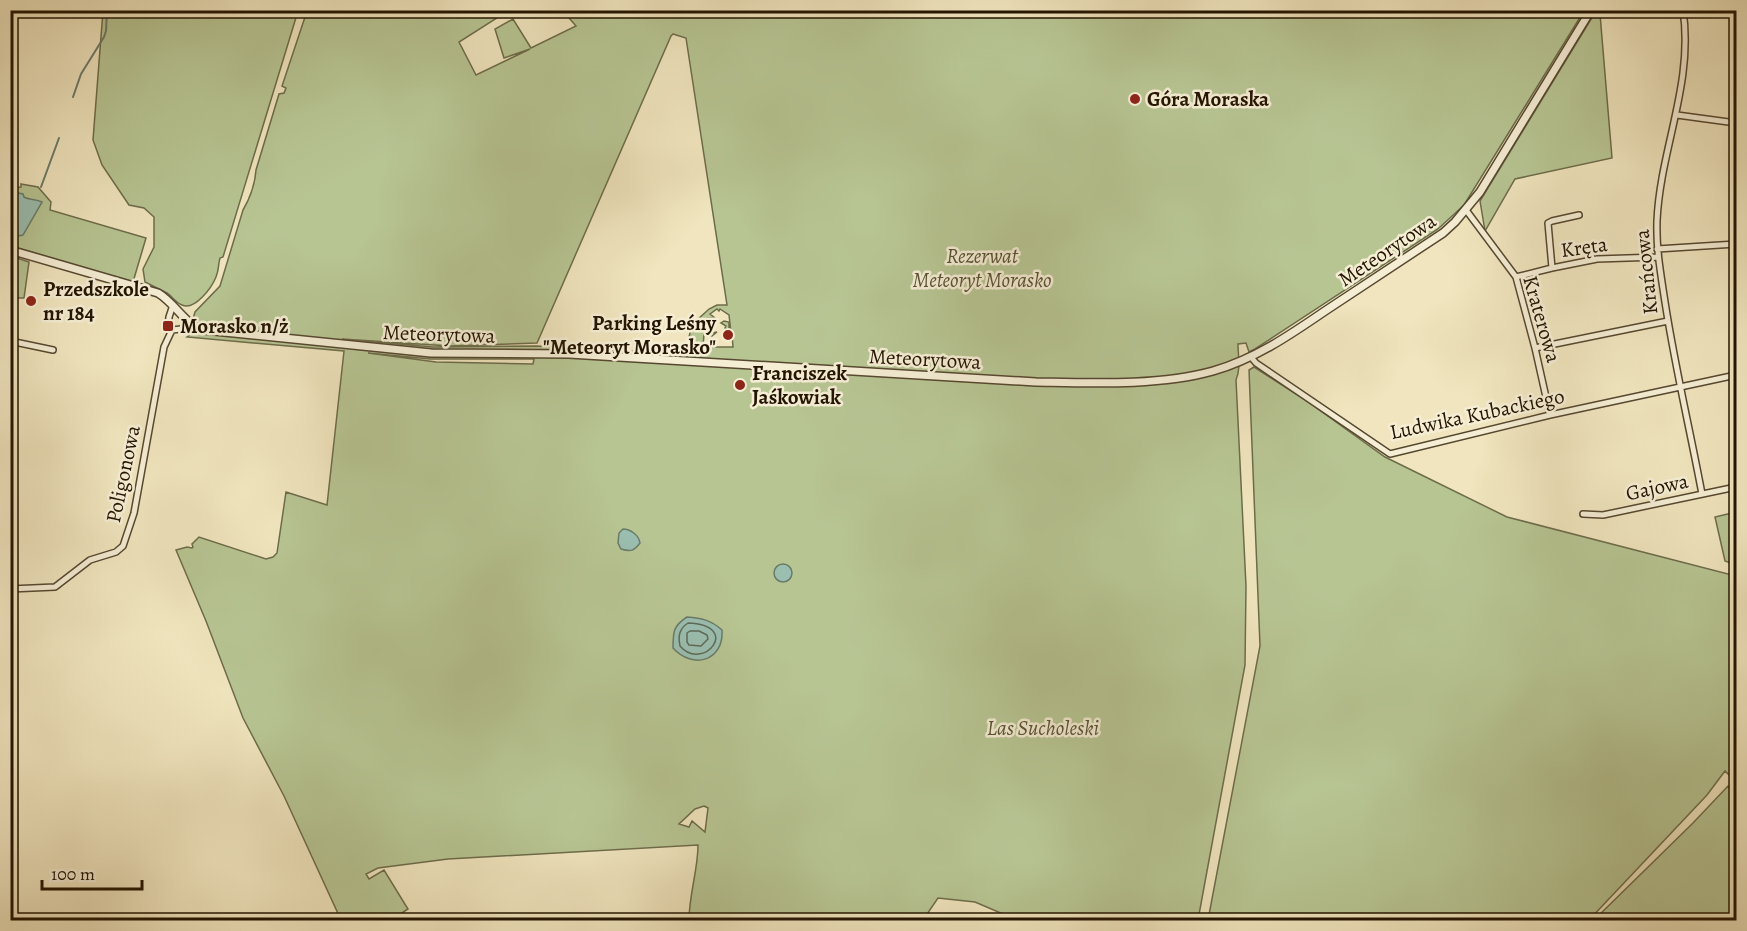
<svg xmlns="http://www.w3.org/2000/svg" width="1747" height="931" font-family="Alegreya,serif">
<style>
.green{fill:#b7c593;stroke:#6d6c4a;stroke-width:1.5;fill-rule:evenodd}
.water{fill:#9abfb1;stroke:#6a7b6a;stroke-width:1.5}
.lines{fill:none;stroke-linecap:round;stroke-linejoin:round}
.shore{stroke:#5e6a58;stroke-width:1.5}
.stream{stroke:#6a7b6a;stroke-width:2}
.minor-casing{stroke:#564830;stroke-width:8}
.tertiary-casing{stroke:#564830;stroke-width:10}
.minor{stroke:#f5eed5;stroke-width:5}
.tertiary{stroke:#f5eed5;stroke-width:7}
.poi-dot{fill:#8f2418;stroke:#f5eed5;stroke-width:2}
.labels{text-anchor:middle;stroke-width:5;stroke-linejoin:round;paint-order:stroke}
.poi-label{font-size:21px;font-weight:bold;fill:#231400;stroke:#f5eed5;text-anchor:start}
.street-label{font-size:21px;fill:#231400;stroke:#f5eed5}
.park-label{font-size:21px;font-style:italic;fill:#575233;stroke:#f5eed5}
</style>
<rect width="100%" height="100%" fill="#f0e5be"/>
<filter id="stains"><feTurbulence type="fractalNoise" baseFrequency=".00333" numOctaves="4"/><feColorMatrix values="0 0 0 0 .2 0 0 0 0 .09 0 0 0 0 .02 0 0 0 .5 -.17"/></filter>
<radialGradient id="worn" r=".72"><stop offset=".6" stop-color="#630" stop-opacity="0"/><stop offset="1" stop-color="#630" stop-opacity=".3"/></radialGradient>
<path class="green" d="M103,11H298L223,257L220,258C218,265 219,270 216,277C212,287 195,311 182,305C176,303 172,296 167,293C160,289 152,286 145,282L143,269L154,247V217L144,208L129,205L102,165L93,140Z
M307,11H508L459,42L476,75L530,49L504,58L495,29L513,19L531,48L576,26L563,11H1584L1464,205L1438,229L1255,349L1249,352L1246,343L1238,344C1238,357 1241,368 1236,380L1246,586L1245,665L1198,920H1030L1010,917L975,902L938,898L923,920H689C689,895 698,870 698,845L448,859L378,868L366,874L369,879L384,870L408,909L394,918L393,920H341L284,796L243,718L206,621L176,550L187,547L192,548L193,547L192,544L199,537L266,559L273,557L277,553L286,492L327,505L344,351L187,337L202,325L198,324L193,319L195,312L220,286L243,210C250,198 255,184 256,170L279,94L284,93L286,88L282,86ZM673,34L686,38L727,305H717L709,309L696,321L691,329L686,349L701,355L536,346L433,347L342,339L449,346L537,343L671,36ZM717,309L719,311L720,309L729,315L731,333L729,332V322L724,321L721,323L726,326L725,328L727,329L725,332L732,335L733,347H703L704,334L712,336L717,332L712,333L709,329L713,324L707,323V318H715L710,314ZM368,353L430,359H534L533,364L436,362ZM704,806L708,808L705,832L692,821L689,827L679,824L695,809Z
M1596,11H1602L1600,14L1612,158L1515,179L1485,231L1480,201Z
M21,184L38,187L51,202L50,210L146,238L133,282L11,246L10,188L21,187Z
M11,256L29,262L24,298H13L12,300H10Z
M1254,367L1304,399L1385,457L1507,517L1736,576V782L1725,771L1707,795L1589,920H1208L1260,646L1249,370Z
M1736,512V565L1725,561L1715,517Z
M1728,786L1736,794V920H1594L1693,823Z"/>
<path class="water" d="M18,193L23,194L24,197C29,200 36,199 42,202L23,235L13,237L11,235C10,221 7,203 18,193Z
M623,529C630,529 639,535 640,543C634,551 631,552 621,549L618,543L619,533Z
M774 573a9 9 0 1 1 18 0a9 9 0 1 1-18 0Z
M687,617C701,618 711,620 722,630C724,661 693,670 673,648C673,632 673,626 687,617Z"/>
<g class="lines">
<path class="shore" d="M688,623C743,625 703,673 680,646C678,636 679,629 688,623Z
M690,631H699L707,635L708,639L701,646L689,645L687,642V633Z"/>
<path class="stream" d="M73,97L81,74L104,37L106,31L107,10
M41,187L59,138"/>
<g class="minor-casing">
<path id="minor" d="M1683,10C1694,83 1660,150 1657,221C1656,249 1661,275 1665,302C1675,367 1690,430 1702,494
M1677,115L1736,123
M1466,210L1516,277L1535,348L1550,415
M1657,249L1736,244
M1552,268L1548,223L1552,221L1579,215
M1516,277L1552,268L1597,259L1658,257
M173,305L169,317L168,326L172,330L181,329L189,323
M10,341L53,350
M1535,348L1668,321
M1251,357L1256,363L1390,454L1550,415L1736,375
M1583,514L1603,515L1736,487
M10,589L55,587L90,560L116,552L123,546L134,513L164,347L172,330"/>
</g>
<g class="tertiary-casing">
<path id="tertiary" d="M10,250L158,293C175,303 187,327 204,330L431,353L569,354L1036,382C1092,383 1159,386 1213,371C1255,359 1290,335 1325,311C1364,285 1403,259 1443,233L1455,222L1480,192L1591,10"/>
</g>
<use href="#minor" class="minor"/>
<use href="#tertiary" class="tertiary"/>
</g>
<g class="poi-dot">
<circle cx="1135" cy="99" r="6"/>
<circle cx="31" cy="301" r="6"/>
<rect x="162" y="320" width="12" height="12" rx="3"/>
<circle cx="728" cy="335" r="6"/>
<circle cx="740" cy="385" r="6"/>
</g>
<g class="labels">
<g class="poi-label">
<text x="1147" y="106">Góra Moraska</text>
<text x="43" y="296">Przedszkole<tspan x="43" dy="24">nr 184</tspan></text>
<text x="716" y="330" text-anchor="end">Parking Leśny<tspan x="716" dy="24">"Meteoryt Morasko"</tspan></text>
<text x="180" y="333">Morasko n/ż</text>
<text x="752" y="380">Franciszek<tspan x="752" dy="24">Jaśkowiak</tspan></text>
</g>
<g class="street-label">
<text transform="translate(1584 247) rotate(-8)" y="7">Kręta</text>
<text transform="translate(1387 250) rotate(-34)" y="7">Meteorytowa</text>
<text transform="translate(1646 272) rotate(-96)" y="7">Krańcowa</text>
<text transform="translate(1542 319) rotate(74)" y="7">Kraterowa</text>
<text transform="translate(439 334) rotate(2)" y="7">Meteorytowa</text>
<text transform="translate(925 359) rotate(3)" y="7">Meteorytowa</text>
<text transform="translate(1477 414) rotate(-12)" y="7">Ludwika Kubackiego</text>
<text transform="translate(123 474) rotate(-78)" y="7">Poligonowa</text>
<text transform="translate(1657 487) rotate(-12)" y="7">Gajowa</text>
</g>
<g class="park-label">
<text x="982" y="263">Rezerwat<tspan x="982" dy="24">Meteoryt Morasko</tspan></text>
<text x="1043" y="735">Las Sucholeski</text>
</g>
</g>
<rect width="1747" height="931" fill="none" stroke="#f0e5be" stroke-width="36"/>
<rect x="12" y="12" width="1723" height="907" fill="none" stroke="#231400" stroke-width="3"/>
<rect x="18" y="18" width="1711" height="895" fill="none" stroke="#231400" stroke-width="1.5"/>
<path d="M42 880v9h100v-9" fill="none" stroke="#231400" stroke-width="3"/>
<text x="51" y="880" font-size="18" fill="#231400" stroke="#f5eed5" stroke-width="4.5" paint-order="stroke">100 m</text>
<rect width="100%" height="100%" filter="url(#stains)"/>
<rect width="100%" height="100%" fill="url(#worn)"/>
</svg>
